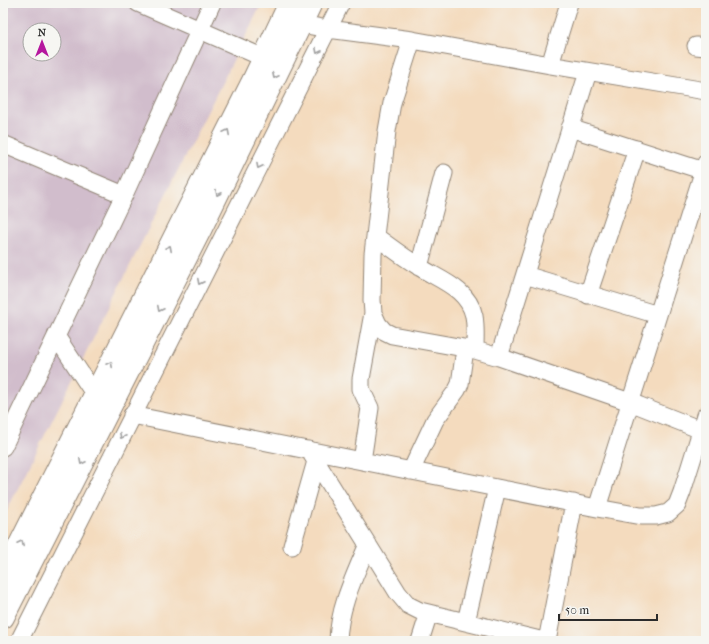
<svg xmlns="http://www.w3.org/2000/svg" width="709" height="644" font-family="'IM FELL French Canon',serif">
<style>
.industrial{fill:#d1bdcc;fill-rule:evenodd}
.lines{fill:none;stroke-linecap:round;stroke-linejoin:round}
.minor-casing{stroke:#908374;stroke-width:19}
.highway-casing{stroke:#908374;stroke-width:24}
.minor{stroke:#fff;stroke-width:17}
.highway{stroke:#fff;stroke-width:22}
.oneway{stroke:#a0a0a0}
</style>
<rect width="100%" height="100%" fill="#f6f6f2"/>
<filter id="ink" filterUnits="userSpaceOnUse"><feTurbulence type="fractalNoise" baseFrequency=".025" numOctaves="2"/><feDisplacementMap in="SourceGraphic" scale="8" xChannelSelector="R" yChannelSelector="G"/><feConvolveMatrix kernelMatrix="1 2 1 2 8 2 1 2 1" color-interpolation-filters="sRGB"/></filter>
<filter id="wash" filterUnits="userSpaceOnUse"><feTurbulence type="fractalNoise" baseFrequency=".012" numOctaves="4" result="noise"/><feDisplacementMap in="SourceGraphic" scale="16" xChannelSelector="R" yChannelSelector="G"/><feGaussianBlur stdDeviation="0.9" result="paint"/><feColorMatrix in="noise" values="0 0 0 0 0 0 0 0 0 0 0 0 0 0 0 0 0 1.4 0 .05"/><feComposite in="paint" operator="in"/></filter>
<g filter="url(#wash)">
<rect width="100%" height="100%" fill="#f4dbbe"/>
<path class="industrial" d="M3,3H262L3,518ZM30,30H54V54H30Z"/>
</g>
<g filter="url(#ink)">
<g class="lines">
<g class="minor-casing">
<path id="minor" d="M138,3L264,58
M301,24L328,29L412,40L550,65L706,91
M412,40L392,103L387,131L373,254L372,300L373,313L378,324L384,331L392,335L475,350L499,357L630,402L701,430
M696,46L706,47
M550,65L569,3
M570,128L704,171
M3,144L124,195
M375,236C389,246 403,257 418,266C439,280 468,288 474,316C476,327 475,339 475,350
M419,267L444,173
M525,275L658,315
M588,295L637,149
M56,336L95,395
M499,357L588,72
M132,415L597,508L641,516H656L668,513L677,505L682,492L706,415
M3,447L124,195L212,3
M309,450L398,593L408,605L420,611L544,641
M362,461L370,408L361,389V379L373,313
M411,471L435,420L457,390L460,384L465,349
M597,508L706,163
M292,546L316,461
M466,622L497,488
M19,641L341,3
M338,641C339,607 355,575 368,544
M420,641L429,613
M547,641L574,503"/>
</g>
<g class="highway-casing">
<path id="highway" d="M3,578L254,79L290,3
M3,617L200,230L311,3"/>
</g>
<use href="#minor" class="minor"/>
<use href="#highway" class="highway"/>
</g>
<defs><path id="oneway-chevron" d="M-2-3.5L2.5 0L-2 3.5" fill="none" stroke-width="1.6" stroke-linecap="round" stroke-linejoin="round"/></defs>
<g class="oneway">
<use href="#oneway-chevron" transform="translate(318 51) rotate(117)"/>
<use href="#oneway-chevron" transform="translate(275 76) rotate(116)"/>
<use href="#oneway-chevron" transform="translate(227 132) rotate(-63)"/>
<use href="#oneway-chevron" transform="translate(259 166) rotate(117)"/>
<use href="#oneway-chevron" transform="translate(218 193) rotate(116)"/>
<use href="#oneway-chevron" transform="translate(169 248) rotate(-63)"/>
<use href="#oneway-chevron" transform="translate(200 282) rotate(117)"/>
<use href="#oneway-chevron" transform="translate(160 309) rotate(117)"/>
<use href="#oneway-chevron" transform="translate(110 364) rotate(-63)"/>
<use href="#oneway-chevron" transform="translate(122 436) rotate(117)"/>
<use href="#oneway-chevron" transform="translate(82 462) rotate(117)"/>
<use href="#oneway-chevron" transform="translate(21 543) rotate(-63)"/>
</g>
</g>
<rect width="709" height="644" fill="none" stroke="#f6f6f2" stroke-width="16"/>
<g transform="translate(42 42)"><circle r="19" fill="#f6f6f2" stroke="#a5a5a2"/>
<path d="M0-3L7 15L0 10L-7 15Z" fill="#b5179e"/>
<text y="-6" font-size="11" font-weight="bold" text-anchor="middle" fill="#2b2b2b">N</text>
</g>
<path d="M559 614v6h98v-6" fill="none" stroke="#2b2b2b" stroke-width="2"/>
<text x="565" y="614" font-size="12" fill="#2b2b2b" stroke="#f6f6f2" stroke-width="3" paint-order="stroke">50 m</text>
</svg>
